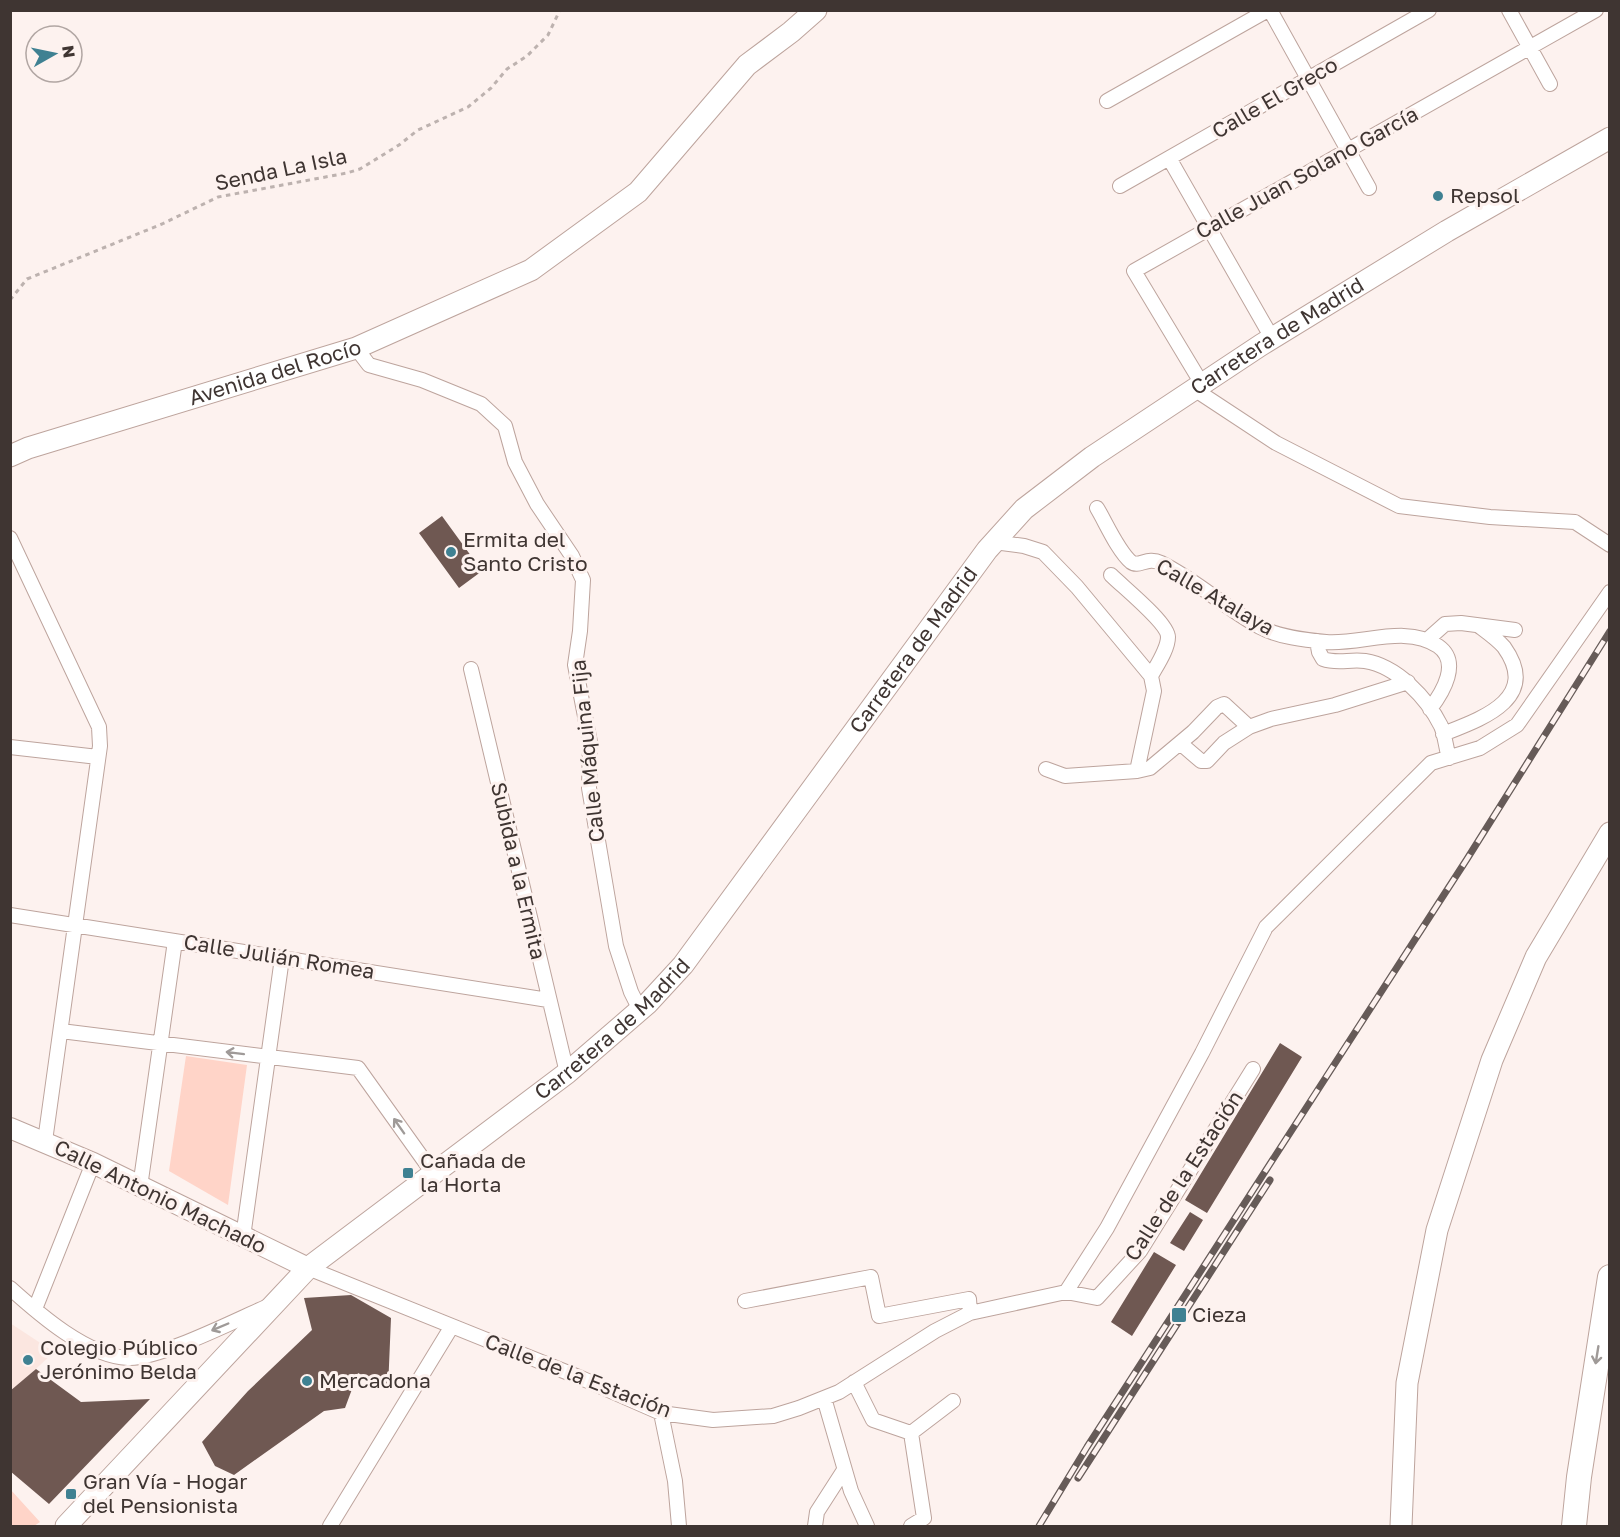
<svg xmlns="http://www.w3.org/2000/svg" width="1620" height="1537" font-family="'Golos Text',sans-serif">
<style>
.built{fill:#fbe6e0}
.green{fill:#ffd4c8}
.building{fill:#6f5852}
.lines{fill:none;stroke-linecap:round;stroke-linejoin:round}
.street-casing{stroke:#bda49d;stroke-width:16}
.secondary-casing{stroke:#bda49d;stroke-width:22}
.primary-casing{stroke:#bda49d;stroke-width:23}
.highway-casing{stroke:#bda49d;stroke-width:26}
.path{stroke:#bdb2af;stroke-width:3;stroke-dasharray:4.5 4.5;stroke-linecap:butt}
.street{stroke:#fff;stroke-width:14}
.secondary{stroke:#fff;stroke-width:20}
.primary{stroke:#fff;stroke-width:21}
.highway{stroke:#fff;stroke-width:24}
.rail-casing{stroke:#665b58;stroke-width:7}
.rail{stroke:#fdf2ef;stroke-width:4.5;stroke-dasharray:14;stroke-linecap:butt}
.oneway{stroke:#9f9a98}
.poi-dot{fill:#3f8192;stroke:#fdf2ef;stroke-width:2}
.labels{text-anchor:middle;stroke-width:6;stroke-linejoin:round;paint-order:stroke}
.street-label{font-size:21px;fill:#3f3532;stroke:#fdf2ef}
.poi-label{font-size:21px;fill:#3f3532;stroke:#fdf2ef;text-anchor:start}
</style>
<rect width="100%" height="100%" fill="#fdf2ef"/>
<path class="built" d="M10,1323L54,1352L11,1392H10Z"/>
<path class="green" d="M186,1056L247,1065L228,1205L169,1171Z
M10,1489L40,1522L34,1526H11Z"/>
<path class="building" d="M442,516L482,571L459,588L419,533Z
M1280,1043L1302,1057L1207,1213L1185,1200Z
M1190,1212L1203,1220L1184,1251L1170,1243Z
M1154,1252L1176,1265L1132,1336L1111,1322Z
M351,1295L391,1318L388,1389L358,1373L345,1408L324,1411L234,1475L215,1466L202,1442L248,1391L312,1330L304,1298Z
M36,1369L81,1402L150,1399L49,1504L10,1471V1391Z"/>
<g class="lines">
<g class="street-casing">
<path id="street" d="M1270,10L1369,188
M1509,10L1550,84
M1107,101L1268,10
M1169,158L1272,338
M1120,186L1429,10
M356,348L369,365L422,380L481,404L505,426L515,462L537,504L572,556L583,580L580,631L575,665L590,742L589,788L616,946L631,992L640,1010
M1202,384L1134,271L1596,10
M1194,389L1276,443L1399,506L1490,517L1575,522L1610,545
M1097,508C1106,523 1118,551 1131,562C1139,568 1147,556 1161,563C1196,580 1225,608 1260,627C1279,637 1304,640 1326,642C1361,645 1406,624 1438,646C1461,662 1443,692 1430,709
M10,538L99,727L100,746L45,1141
M994,542L1024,546L1043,552L1077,587L1151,676L1154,691L1137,771
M1111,575C1123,587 1168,623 1168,637C1168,649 1157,665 1151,676
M1427,640L1445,624L1461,623L1515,630
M1317,641L1319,652L1323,659C1337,664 1350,659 1365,661C1397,666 1427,698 1441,726C1445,735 1446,748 1449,758
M471,669L567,1073
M1443,734C1481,719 1541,699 1504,647C1497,639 1487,632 1479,626
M1180,743L1201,761H1207L1224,743L1249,727L1271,719L1335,705L1408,682
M10,747L98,757
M1046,769L1065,776L1137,771L1150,768L1193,732L1217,707L1224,704L1249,727
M10,915L548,1000
M61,1031L358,1068L433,1173
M140,1187L175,941
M243,1237L282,958
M308,1268L581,1378L661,1413L713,1420L773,1416L799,1408L839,1392L935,1331L970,1313L1066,1292L1097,1298L1140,1251L1253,1069
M10,1288C40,1315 87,1356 128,1358C157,1360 236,1320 266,1307
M1066,1292L1107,1228L1202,1053L1266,927L1431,763L1480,748L1517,725L1610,592
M745,1301L871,1277L879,1316L969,1299L970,1313
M35,1309L93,1163
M854,1382L873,1420L911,1433L924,1518L911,1526
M824,1398L851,1491L867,1526
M661,1413L675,1481L679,1526
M911,1433L953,1401
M330,1526L452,1326
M815,1526L817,1512L844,1470"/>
</g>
<g class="secondary-casing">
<path id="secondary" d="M10,1128L93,1163L308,1268"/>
</g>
<g class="primary-casing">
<g id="primary">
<path id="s1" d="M10,456L28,448L356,348L531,270L638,192L747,65L791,32L816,10"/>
<path id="s2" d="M66,1526L308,1268L567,1073L648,1003L683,965L987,550L1024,509L1092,457L1261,345L1447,231L1610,138"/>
<path d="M1401,1526L1407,1383L1437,1230L1492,1060L1536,957L1610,833"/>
</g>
</g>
<g class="highway-casing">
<path id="highway" d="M1574,1526L1579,1477L1610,1277"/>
</g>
<path class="path" d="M10,300L27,279L162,224L218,197L347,173L360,169L399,145L418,130L468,107L491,88L507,69L527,56L548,35L560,10"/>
<use href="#street" class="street"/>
<use href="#secondary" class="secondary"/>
<use href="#primary" class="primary"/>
<use href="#highway" class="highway"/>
<g class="rail-casing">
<path id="rail" d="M1078,1478L1270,1180
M1039,1526L1087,1447L1467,859L1610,631"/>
</g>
<use href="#rail" class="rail"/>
</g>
<defs><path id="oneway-shaft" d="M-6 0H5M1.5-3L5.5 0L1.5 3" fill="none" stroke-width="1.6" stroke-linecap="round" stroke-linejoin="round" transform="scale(1.5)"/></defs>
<g class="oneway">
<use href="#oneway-shaft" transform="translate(235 1053) rotate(-173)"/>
<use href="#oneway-shaft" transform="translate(399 1126) rotate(-125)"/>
<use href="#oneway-shaft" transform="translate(220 1327) rotate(157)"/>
<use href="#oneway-shaft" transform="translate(1597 1355) rotate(99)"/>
</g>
<g class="poi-dot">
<circle cx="1438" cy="196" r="6"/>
<circle cx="451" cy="552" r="6"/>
<rect x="402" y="1167" width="12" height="12" rx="3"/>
<rect x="1171" y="1307" width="16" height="16" rx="3"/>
<circle cx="28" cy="1360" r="6"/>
<circle cx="307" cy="1381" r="6"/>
<rect x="65" y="1488" width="12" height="12" rx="3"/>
</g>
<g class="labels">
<g class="street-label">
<text transform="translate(1275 98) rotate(-30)" y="7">Calle El Greco</text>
<text transform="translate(281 170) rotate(-12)" y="7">Senda La Isla</text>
<text transform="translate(1307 173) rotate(-29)" y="7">Calle Juan Solano García</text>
<text dy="7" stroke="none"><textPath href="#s2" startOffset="1713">Carretera de Madrid</textPath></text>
<text dy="7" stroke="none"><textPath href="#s1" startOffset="278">Avenida del Rocío</textPath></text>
<text transform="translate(1215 597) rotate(30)" y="7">Calle Atalaya</text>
<text dy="7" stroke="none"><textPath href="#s2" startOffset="1227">Carretera de Madrid</textPath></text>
<text transform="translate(588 751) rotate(-96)" y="7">Calle Máquina Fija</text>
<text transform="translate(518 871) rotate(77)" y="7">Subida a la Ermita</text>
<text transform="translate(279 957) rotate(9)" y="7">Calle Julián Romea</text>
<text dy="7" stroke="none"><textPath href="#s2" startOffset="741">Carretera de Madrid</textPath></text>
<text transform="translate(1184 1176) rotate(-57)" y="7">Calle de la Estación</text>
<text transform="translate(160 1197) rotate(26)" y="7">Calle Antonio Machado</text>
<text transform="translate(578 1376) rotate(21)" y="7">Calle de la Estación</text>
</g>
<g class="poi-label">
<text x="1450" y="203">Repsol</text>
<text x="463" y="547">Ermita del<tspan x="463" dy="24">Santo Cristo</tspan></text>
<text x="420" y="1168">Cañada de<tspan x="420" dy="24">la Horta</tspan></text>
<text x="1192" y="1322">Cieza</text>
<text x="40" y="1355">Colegio Público<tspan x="40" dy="24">Jerónimo Belda</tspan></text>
<text x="319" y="1388">Mercadona</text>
<text x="83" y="1489">Gran Vía - Hogar<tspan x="83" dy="24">del Pensionista</tspan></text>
</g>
</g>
<rect width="1620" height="1537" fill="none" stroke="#3f3532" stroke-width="24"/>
<g transform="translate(54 54) rotate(81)"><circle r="28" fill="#fdf2ef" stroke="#b1a6a3" stroke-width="1.5"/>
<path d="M0-4.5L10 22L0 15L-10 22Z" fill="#3f8192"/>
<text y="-9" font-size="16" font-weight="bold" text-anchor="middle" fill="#3f3532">N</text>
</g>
</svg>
